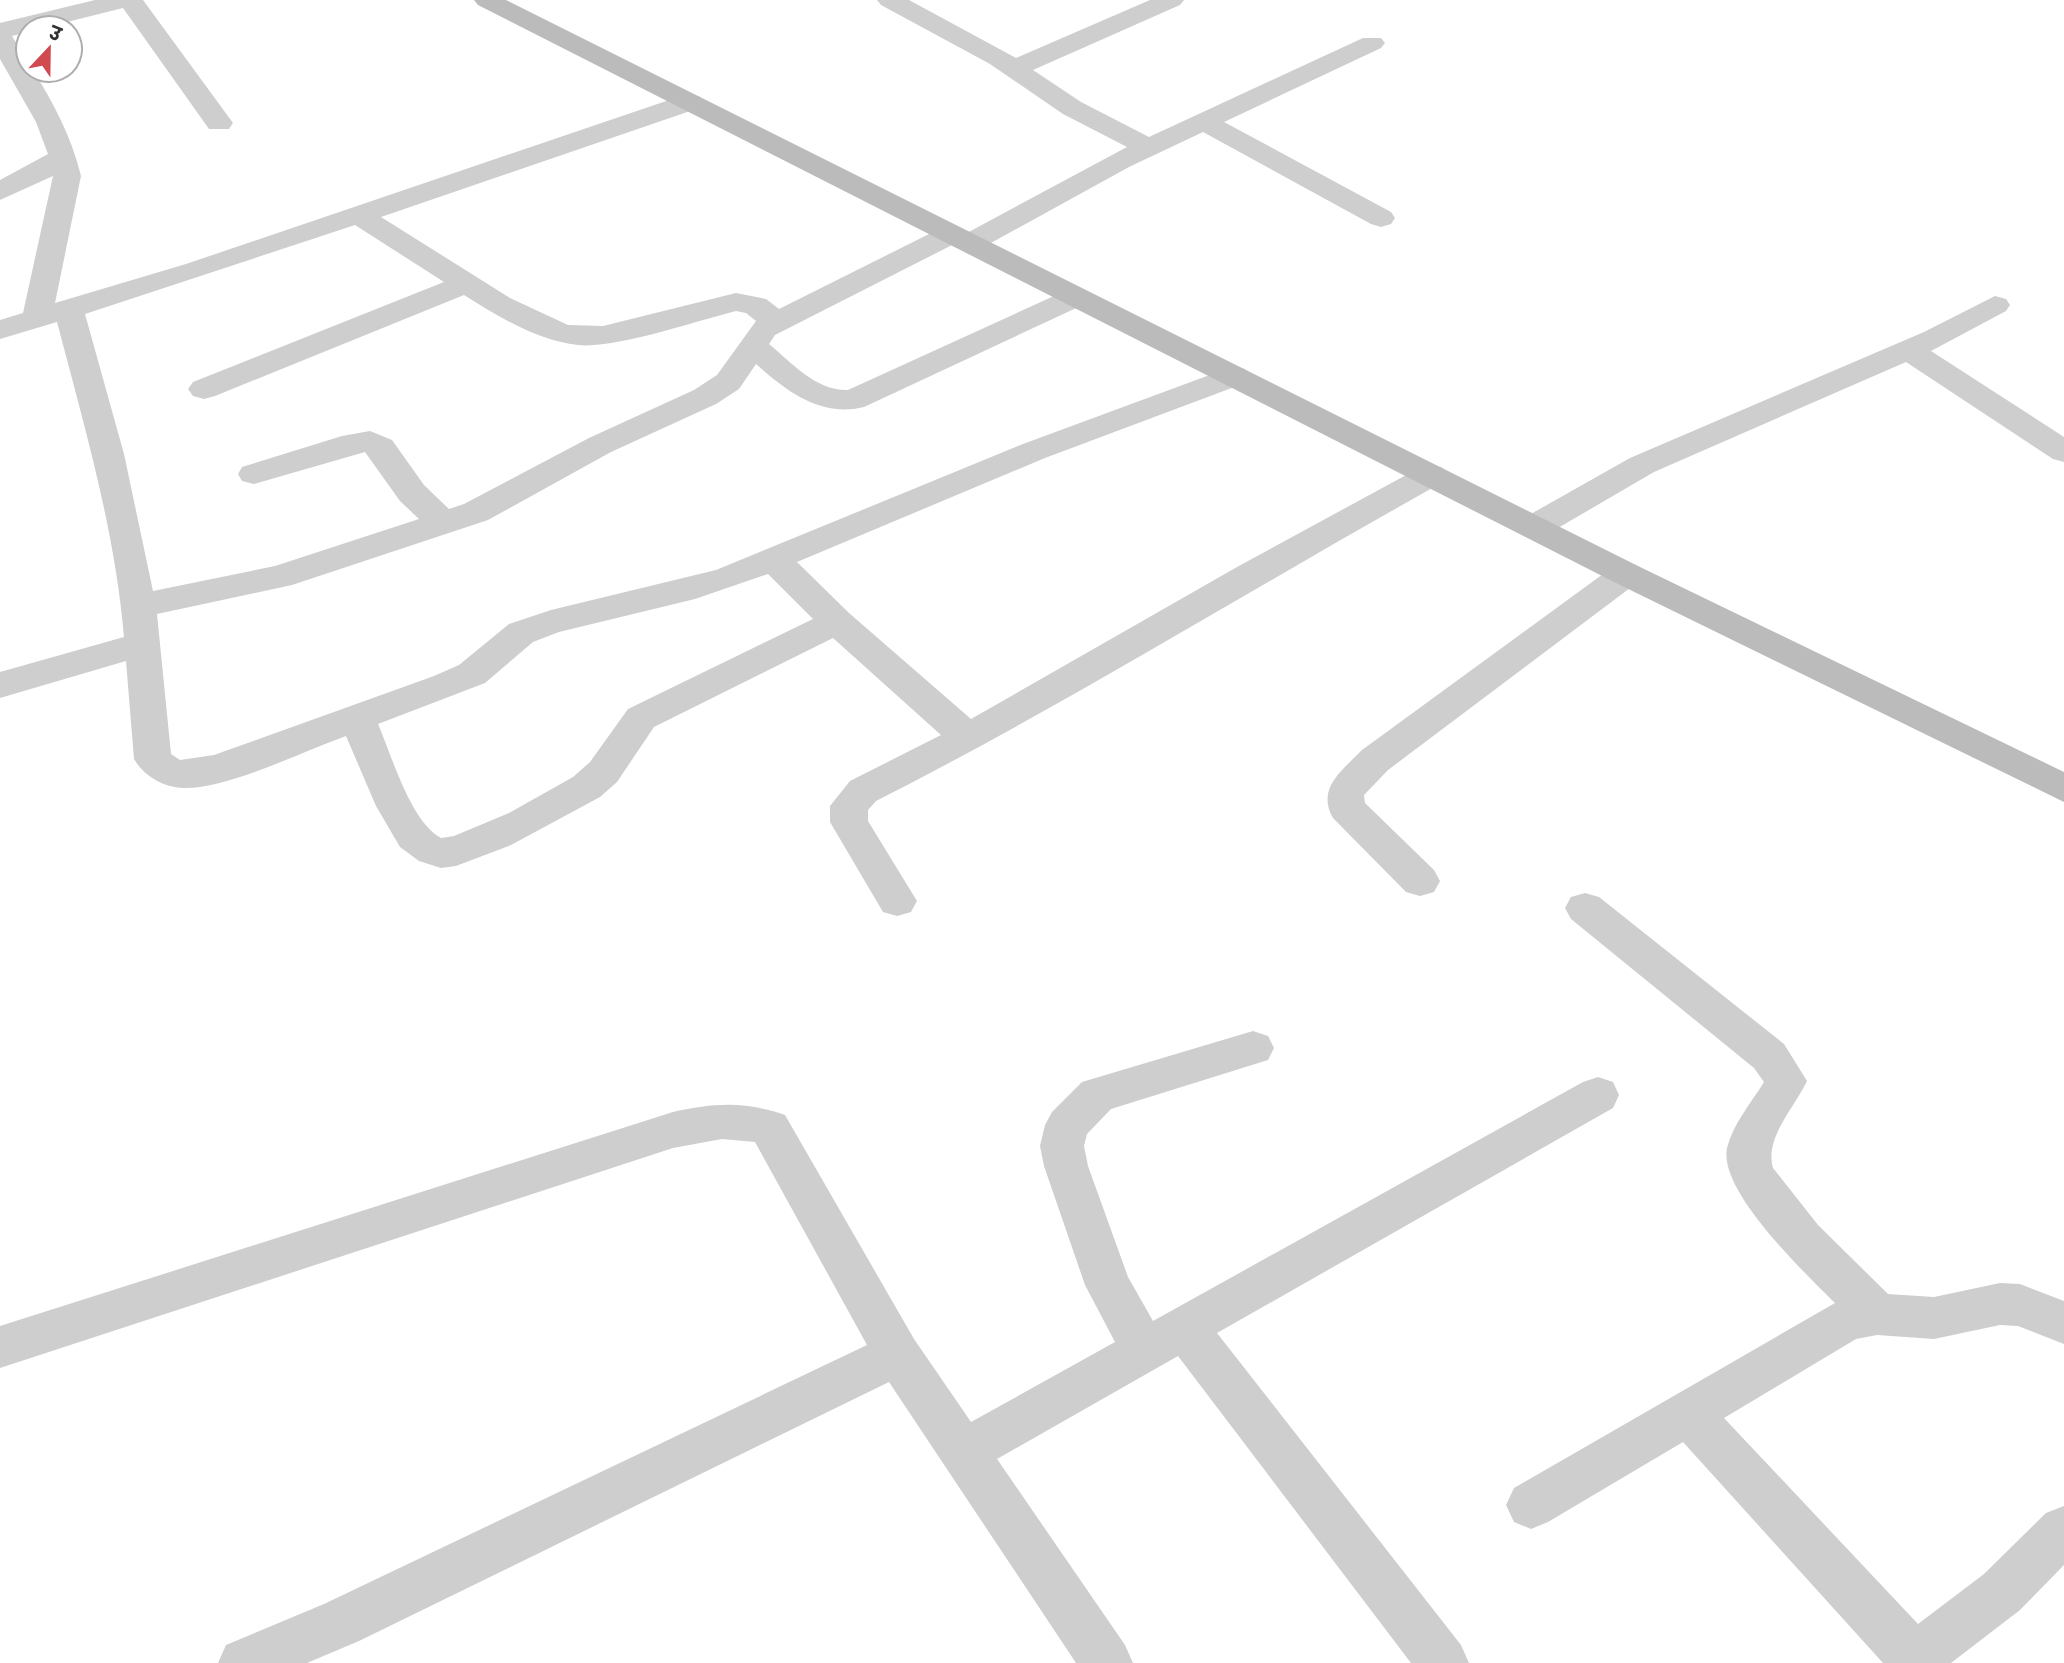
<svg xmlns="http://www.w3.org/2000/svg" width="2064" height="1663" font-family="Poppins,'Noto Sans Devanagari',sans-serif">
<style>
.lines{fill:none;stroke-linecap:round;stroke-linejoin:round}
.street{fill:#cecece;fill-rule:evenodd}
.secondary{fill:#bbb;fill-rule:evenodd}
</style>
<rect width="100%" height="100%" fill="#fff"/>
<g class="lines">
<path class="street" d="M95,0H143L233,123L229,129H209L123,8L43,28H28V32L12,36L28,62V70H33C54,104 72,138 81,176L55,303L186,264L681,96H699L703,102L699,108L381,217L510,298L568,325L603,326L736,293L766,299L779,309L941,228L951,225L961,228L965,234L1127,147L1063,114L990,64L881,5L877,0H909L1016,58L1150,0H1184L1180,5L1033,70L1081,102L1149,137L1363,38H1381L1385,43L1381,48L1224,122L1391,212L1395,218L1391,224L1381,227L1371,224L1203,132L1129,167L980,249L970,252L960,249L956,243L775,335L769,344C792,363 816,391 848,390L1065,291L1076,288L1087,291L1091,297L1087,303L864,407C821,418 786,391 756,364L739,389L716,404L611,452L488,520L292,585L157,614L171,754L180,760L214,755L434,676L459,665L509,624L551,610L716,570L1023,444L1234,366L1245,369L1250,376L1245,383L1045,458L797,562L849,613L971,719L1237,567L1419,468L1431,464L1443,468L1447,475L1443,482C1253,588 1069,703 876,801L868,810V821L917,901L911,912L897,916L883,912L830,822V806L850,781L941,735L833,638L654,727L617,782L600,797L511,845L456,866L441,868L419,861L400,847L376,806L346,736C304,751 225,790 183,788C163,787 144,776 134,759L126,661L0,698V672L124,637C115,530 84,425 57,322L0,339V320L23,313L53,176L0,200V180L48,154L36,122L0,59V23ZM355,225L444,282L193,382L188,389L193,396L204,399L215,396L464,295C497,316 538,341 578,345C615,349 696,321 736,311L746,313L756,321L717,375L694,390L589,438L464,504L449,509L424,485L392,440L370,431L342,436L242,467L238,474L242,481L254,484L365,452L400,501L419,519L275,566L153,591L124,454L85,314ZM768,574L813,619L628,709L590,762L573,777L509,813L454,836L441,838C410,821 392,756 378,724L485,683L533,642L559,632L695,599Z
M1995,296L2006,299L2010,305L2006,311L1931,351L2064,437V462L2053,459L1906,362L1654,472L1546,535L1534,538L1522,535L1517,527L1522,519L1630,458L1924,332Z
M1626,562L1638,566L1643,574L1638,582L1388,770L1364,795L1365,803L1434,870L1440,881L1434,892L1420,896L1406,892L1333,818C1316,788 1342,771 1362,750L1614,566Z
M1585,893L1599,897L1784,1044L1807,1081C1795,1107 1764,1138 1773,1168L1818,1225L1888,1294L1934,1297L2000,1283L2020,1284L2064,1301V1344L2018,1326L2000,1325L1934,1339L1877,1335L1856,1339L1724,1418L1918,1624L1984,1574L2046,1513L2064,1506V1565L2020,1610L1951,1663H1883L1683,1442L1548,1522L1531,1529L1514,1522L1506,1505L1514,1488L1835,1303C1806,1274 1718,1191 1727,1148C1733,1124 1751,1103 1764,1082L1754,1068L1571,919L1565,908L1571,897Z
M1253,1031L1268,1036L1274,1048L1268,1060L1111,1109L1087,1134L1084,1146L1088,1166L1128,1277L1153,1321L1583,1082L1598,1077L1613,1082L1619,1095L1613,1108L1217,1333L1461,1645L1469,1663H1411L1178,1356L997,1459L1125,1645L1133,1663H1076L889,1382L359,1641L307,1663H218L226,1645L324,1604L867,1345L755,1142L722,1139L673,1148L0,1368V1326L673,1112C714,1103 745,1101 785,1115L914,1339L971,1422L1115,1342L1085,1285L1044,1166L1040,1146L1045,1125L1052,1112L1082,1082Z"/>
<path class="secondary" d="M474,0H506L1638,566L2064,772V802L1614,582L478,5Z"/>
</g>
<g transform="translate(49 49) rotate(22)"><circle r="33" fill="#ffffff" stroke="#adadad" stroke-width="2"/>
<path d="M0-5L12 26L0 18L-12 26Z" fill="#d04a4f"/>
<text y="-10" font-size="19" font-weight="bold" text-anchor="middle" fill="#313131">उ</text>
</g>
</svg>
